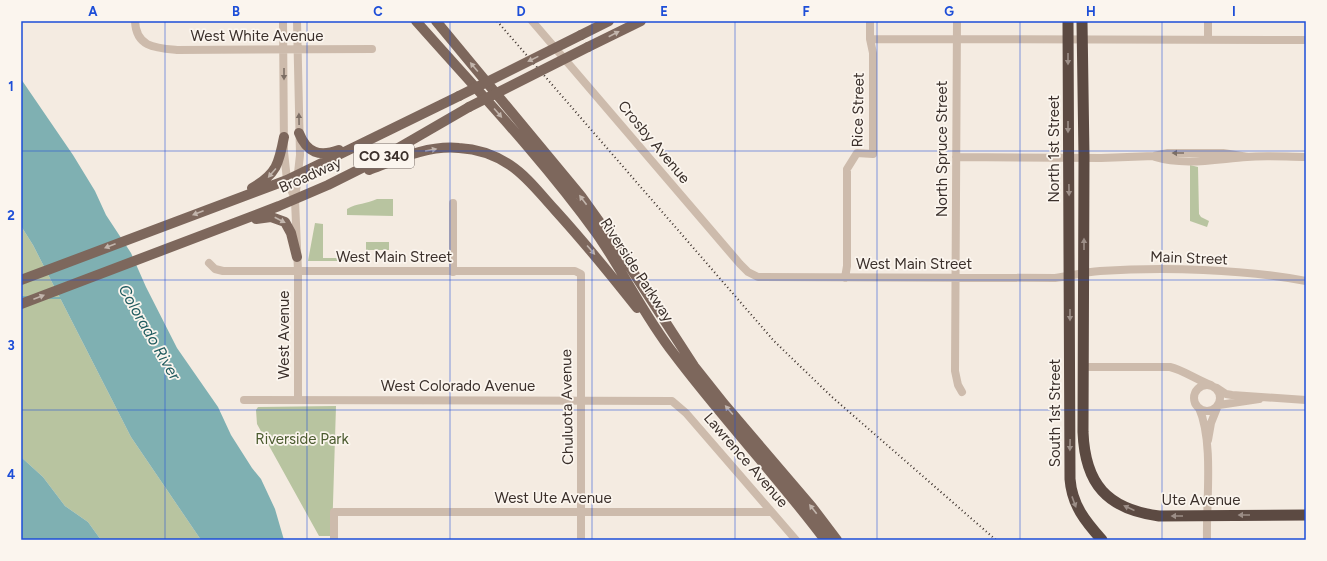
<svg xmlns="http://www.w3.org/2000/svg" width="1327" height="561" font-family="Figtree,sans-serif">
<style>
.green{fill:#b8c4a0}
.water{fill:#7fb0b2}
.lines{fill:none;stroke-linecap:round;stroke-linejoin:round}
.stream{stroke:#7fb0b2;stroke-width:2}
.minor{stroke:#cdbbac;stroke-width:8}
.major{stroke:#7d675c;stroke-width:10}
.highway{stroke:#5c4a42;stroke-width:11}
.rail{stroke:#3b302b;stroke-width:2;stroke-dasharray:1 3;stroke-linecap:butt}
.major-bridge{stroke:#7d675c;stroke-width:10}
.oneway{fill:#c2b5ac}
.oneway2{fill:#9c8e87}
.oneway3{fill:#7d6f65}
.grid{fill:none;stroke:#1d4ed8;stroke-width:1;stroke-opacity:0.55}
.labels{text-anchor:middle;stroke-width:3.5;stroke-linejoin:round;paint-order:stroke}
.shield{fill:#fbf5ee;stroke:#756b66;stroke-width:1}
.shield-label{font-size:14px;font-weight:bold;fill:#3b302b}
.street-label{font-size:15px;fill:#3b302b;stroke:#fbf5ee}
.park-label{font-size:15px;fill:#4a5a2e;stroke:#fbf5ee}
.water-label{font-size:16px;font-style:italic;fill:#1f5a5e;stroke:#fbf5ee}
.neatline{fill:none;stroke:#1d4ed8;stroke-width:1.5}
.grid-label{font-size:13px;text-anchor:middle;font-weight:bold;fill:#1d4ed8}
</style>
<rect width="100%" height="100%" fill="#f4ebe1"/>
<path class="green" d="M1190,165L1198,167L1199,214L1201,217L1209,221L1207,227L1190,221Z
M377,199H393V216L347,215V209C357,203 367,204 377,199Z
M315,223L323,224V258H349L350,261H308Z
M21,226L33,245L131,437L201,540H101L88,522L65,506L43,477L21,457Z
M366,242H389V250H366Z
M336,406L332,536H319L257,424L256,410L258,407Z"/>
<path class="water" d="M21,79L73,155L95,191L106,215L131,253L146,287L177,348L218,407L231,435L252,468L261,479L275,509L284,540H201L131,437L33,245L21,226Z
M21,457L43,477L65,506L88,522L101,540H21Z"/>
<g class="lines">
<path class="stream" d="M21,297H28
M50,298H62"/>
<path class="minor" d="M135,21C136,47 155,48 177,50L372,49
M283,21L284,152L287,180L295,199
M297,21L300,155L295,200L298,271V400
M532,21L740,264L748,272L758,277L1055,278C1070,276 1085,272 1100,271C1164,267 1243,269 1306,281
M957,21L955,371L958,385L962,392
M1208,21V40
M870,39L1306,40
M956,157L1101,158L1154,156L1168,153H1223L1248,157
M1155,157C1184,166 1217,159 1247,157C1266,155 1287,157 1306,157
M209,263L215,269L223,271H575L581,274V540
M453,272V203
M845,278L847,266V169L857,153L873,154V53L870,39V21
M1084,367H1170C1183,370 1197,380 1211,385
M1194 398a13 13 0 1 1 26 0a13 13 0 1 1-26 0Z
M1217,388L1226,394L1232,395L1306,400
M244,400L672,401L686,413L796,540
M1219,405L1259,399
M1199,408C1214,442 1206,502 1207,540
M1208,440L1211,423L1217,408
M334,540V512H771"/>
<path class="major" d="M416,21C478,91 542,158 597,234C624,273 645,317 674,354C722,418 777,476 825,540
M436,21L581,196L611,238L694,366L725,405L812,507L837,540
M581,35L609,21
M588,47L641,21
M299,133C307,153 319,157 339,150
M369,170C398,159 428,145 459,148C478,149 495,155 510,165C528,177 541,195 555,210C584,242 611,275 637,308
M252,188C277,174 279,163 284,137
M256,219L271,217L285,222L291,233L297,257
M21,280L287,180L459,96
M21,304L279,206L328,185L374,162L469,107"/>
<path class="highway" d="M1068,21L1070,479C1072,505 1085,521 1102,540
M1082,21L1084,157L1083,432C1085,484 1107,509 1159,516L1306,515"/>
<path class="rail" d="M497,21L774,341L832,397L996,540"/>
<path class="major-bridge" d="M459,96L581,35
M469,107L588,47"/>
</g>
<defs><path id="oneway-solid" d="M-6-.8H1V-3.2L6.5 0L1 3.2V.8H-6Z"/></defs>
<g class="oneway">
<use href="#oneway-solid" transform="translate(614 34) rotate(-27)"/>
<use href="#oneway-solid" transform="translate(533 59) rotate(154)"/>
<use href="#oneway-solid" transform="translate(474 67) rotate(-130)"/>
<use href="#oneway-solid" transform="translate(498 113) rotate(49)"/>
<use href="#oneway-solid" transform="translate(431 150) rotate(-10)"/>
<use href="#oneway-solid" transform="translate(272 173) rotate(131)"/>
<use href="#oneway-solid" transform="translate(583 200) rotate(-127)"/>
<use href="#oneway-solid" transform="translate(198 213) rotate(159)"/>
<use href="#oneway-solid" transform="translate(280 220) rotate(27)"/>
<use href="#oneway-solid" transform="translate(110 246) rotate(159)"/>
<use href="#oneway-solid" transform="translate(591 250) rotate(49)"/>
<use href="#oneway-solid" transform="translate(39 297) rotate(-21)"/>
<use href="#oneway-solid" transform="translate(729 410) rotate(-131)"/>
<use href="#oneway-solid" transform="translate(813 509) rotate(-128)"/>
</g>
<g class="oneway2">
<use href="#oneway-solid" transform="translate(1068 59) rotate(90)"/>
<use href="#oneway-solid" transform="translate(1068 127) rotate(90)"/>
<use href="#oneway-solid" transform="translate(1069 190) rotate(89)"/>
<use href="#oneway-solid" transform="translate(1084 244) rotate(-90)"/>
<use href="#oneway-solid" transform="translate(1070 315) rotate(90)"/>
<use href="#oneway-solid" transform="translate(1070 445) rotate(91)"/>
<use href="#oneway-solid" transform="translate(1074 502) rotate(70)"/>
<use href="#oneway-solid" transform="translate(1129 508) rotate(-156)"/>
<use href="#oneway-solid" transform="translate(1244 515) rotate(180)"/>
<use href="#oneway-solid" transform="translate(1177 516) rotate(180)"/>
</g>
<g class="oneway3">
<use href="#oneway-solid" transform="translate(284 74) rotate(90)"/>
<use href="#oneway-solid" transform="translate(299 119) rotate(-91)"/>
<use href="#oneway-solid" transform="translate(1178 153) rotate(180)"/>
</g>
<path class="grid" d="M165,21V540M307,21V540M450,21V540M592,21V540M735,21V540M877,21V540M1020,21V540M1162,21V540M21,151H1306M21,280H1306M21,410H1306"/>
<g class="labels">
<rect class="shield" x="354" y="144" width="60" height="24" rx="3"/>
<g class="shield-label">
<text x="384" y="161">CO 340</text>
</g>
<g class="street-label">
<text x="257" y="41">West White Avenue</text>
<text transform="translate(858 110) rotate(-89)" y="5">Rice Street</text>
<text transform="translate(654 142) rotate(50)" y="5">Crosby Avenue</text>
<text transform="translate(942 149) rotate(-90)" y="5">North Spruce Street</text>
<text transform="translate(1054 149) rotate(-90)" y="5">North 1st Street</text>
<text transform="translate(310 175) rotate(-24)" y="5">Broadway</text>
<text x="394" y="262">West Main Street</text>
<text transform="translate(1189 258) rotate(2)" y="5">Main Street</text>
<text x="914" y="269">West Main Street</text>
<text transform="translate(637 270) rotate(57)" y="5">Riverside Parkway</text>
<text transform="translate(284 335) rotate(-90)" y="5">West Avenue</text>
<text x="458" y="391">West Colorado Avenue</text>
<text transform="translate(567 407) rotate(-91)" y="5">Chuluota Avenue</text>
<text transform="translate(1055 413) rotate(-90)" y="5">South 1st Street</text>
<text transform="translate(746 460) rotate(49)" y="5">Lawrence Avenue</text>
<text x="553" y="503">West Ute Avenue</text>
<text x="1201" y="505">Ute Avenue</text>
</g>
<g class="park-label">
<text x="302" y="444">Riverside Park</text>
</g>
<g class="water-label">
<text transform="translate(150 332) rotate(60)" y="6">Colorado River</text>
</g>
</g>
<rect width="1327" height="561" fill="none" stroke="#fbf5ee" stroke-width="44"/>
<rect x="22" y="22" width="1283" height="517" class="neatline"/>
<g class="grid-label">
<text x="93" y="16">A</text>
<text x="236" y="16">B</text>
<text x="378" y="16">C</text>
<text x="521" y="16">D</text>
<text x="664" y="16">E</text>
<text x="806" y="16">F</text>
<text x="949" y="16">G</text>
<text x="1091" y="16">H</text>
<text x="1234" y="16">I</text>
<text x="11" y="91">1</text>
<text x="11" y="220">2</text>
<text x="11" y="350">3</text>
<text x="11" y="479">4</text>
</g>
</svg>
